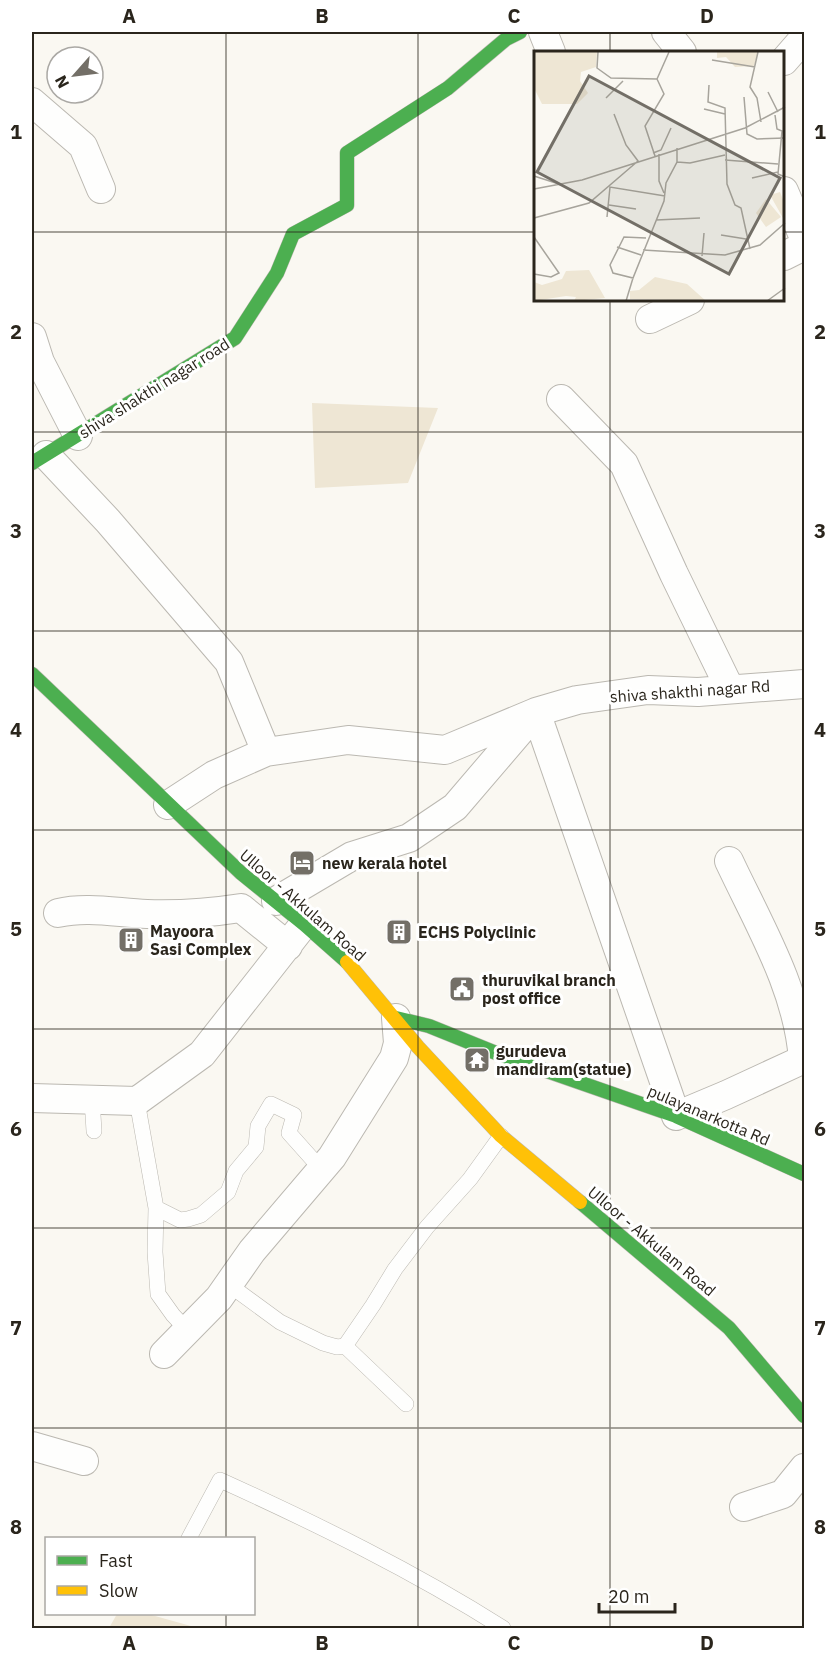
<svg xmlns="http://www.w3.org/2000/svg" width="836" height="1660" font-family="'IBM Plex Sans',sans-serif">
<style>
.green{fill:#eee6d4}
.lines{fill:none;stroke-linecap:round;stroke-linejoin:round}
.lane-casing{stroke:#bbb8b1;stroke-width:16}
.street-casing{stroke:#bbb8b1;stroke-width:30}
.fast-casing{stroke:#bbb8b1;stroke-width:15}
.slow-casing{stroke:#bbb8b1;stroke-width:15}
.lane{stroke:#fefefd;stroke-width:15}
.street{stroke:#fefefd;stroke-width:28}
.fast{stroke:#4caf50;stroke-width:14}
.slow{stroke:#ffc107;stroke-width:14}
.grid{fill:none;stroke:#2a251c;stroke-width:1.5;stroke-opacity:0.55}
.labels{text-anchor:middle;stroke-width:6;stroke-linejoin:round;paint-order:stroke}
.street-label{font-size:16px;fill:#2a251c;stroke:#fff}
.poi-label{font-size:16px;font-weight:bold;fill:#2a251c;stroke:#fff;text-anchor:start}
.inset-road{fill:none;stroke:#a7a49c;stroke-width:1.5}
.view{fill:#736f67;fill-opacity:0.15;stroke:#736f67;stroke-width:3}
.inset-edge{fill:none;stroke:#2a251c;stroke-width:3}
.neatline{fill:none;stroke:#2a251c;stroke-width:2}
.grid-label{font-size:20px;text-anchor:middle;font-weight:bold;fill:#2a251c}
</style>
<rect width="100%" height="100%" fill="#faf8f2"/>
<path class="green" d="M312,403L438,408L408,483L315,488Z
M117,1614H148L198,1628H109Z"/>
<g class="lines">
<g class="lane-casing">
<path id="lane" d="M92,1099L94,1131
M137,1101L156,1208
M228,1284L280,1322L323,1343L337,1347L345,1346L373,1305L395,1269L427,1227L470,1179L501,1136
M187,1330L173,1315L158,1294L155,1252L156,1208L180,1220L188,1219L201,1215L228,1192L236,1171L256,1147L258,1126L271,1104L294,1115L289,1133L322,1170
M345,1346L406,1404
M189,1538L220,1480C317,1524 413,1571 503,1628"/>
</g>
<g class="street-casing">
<path id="street" d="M543,32L551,52
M666,32L682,52
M784,61L804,38
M32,102L83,146L101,189
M784,191L804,238
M784,256L804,246
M650,319L690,300
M32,337L40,362L78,436
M561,399L624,464L674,574L730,689
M46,455L108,521L229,662L266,752
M536,712L676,1116L726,1095L804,1059
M168,805L214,775L266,752L348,740L445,750L536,712L577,700L648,690L698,692L804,684
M729,861C759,925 798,989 803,1060
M276,901L352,856L409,838L455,807L532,717
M58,913C87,906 118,913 147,914C181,915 209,913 241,908L288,946
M32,1098L137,1101L202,1054L304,924
M164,1354L219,1298L252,1251L332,1157L394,1058L398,1043L396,1018
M32,1446L84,1461
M744,1507L783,1494L804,1468"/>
</g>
<g class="fast-casing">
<path id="fast" d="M32,463L235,338L277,273L293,234L347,205V153L448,88L506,39L520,32
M32,674L241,873L304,924L347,962
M396,1018L429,1026L501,1055L676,1116L804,1174
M580,1202L729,1328L804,1416"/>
</g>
<g class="slow-casing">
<path id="slow" d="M347,962L418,1047L501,1136L580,1202"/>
</g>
<use href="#lane" class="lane"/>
<use href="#street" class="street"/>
<use href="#fast" class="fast"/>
<use href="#slow" class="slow"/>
</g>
<path class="grid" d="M226,32V1538M418,32V1628M610,32V52M32,232H536M784,232H804M610,300V1628M32,432H804M32,631H804M32,830H804M32,1029H804M32,1228H804M32,1428H804M226,1614V1628"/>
<defs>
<g id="hotel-square" transform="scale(1.35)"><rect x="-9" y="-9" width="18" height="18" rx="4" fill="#736f67" stroke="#fff"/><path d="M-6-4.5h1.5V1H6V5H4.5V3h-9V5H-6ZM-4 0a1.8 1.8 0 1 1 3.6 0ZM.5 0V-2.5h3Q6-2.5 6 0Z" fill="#fff"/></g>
<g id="building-square" transform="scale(1.35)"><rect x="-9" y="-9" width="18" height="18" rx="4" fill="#736f67" stroke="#fff"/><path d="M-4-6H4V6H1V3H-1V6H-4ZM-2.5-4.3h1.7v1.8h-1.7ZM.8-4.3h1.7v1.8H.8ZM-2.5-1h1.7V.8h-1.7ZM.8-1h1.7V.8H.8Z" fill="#fff"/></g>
<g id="civic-square" transform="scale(1.35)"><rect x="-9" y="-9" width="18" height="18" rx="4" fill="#736f67" stroke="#fff"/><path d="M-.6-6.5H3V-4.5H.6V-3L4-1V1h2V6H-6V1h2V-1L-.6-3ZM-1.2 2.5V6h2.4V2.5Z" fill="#fff"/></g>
<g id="temple-square" transform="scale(1.35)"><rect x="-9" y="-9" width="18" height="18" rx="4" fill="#736f67" stroke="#fff"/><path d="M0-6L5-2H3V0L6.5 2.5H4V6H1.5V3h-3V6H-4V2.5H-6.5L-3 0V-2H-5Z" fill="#fff"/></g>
</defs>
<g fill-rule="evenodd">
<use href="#hotel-square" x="302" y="863"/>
<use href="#building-square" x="399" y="932"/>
<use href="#building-square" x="131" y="940"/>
<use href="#civic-square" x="462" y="989"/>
<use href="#temple-square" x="477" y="1060"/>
</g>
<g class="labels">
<g class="street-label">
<text transform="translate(154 388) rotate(-32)" y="6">shiva shakthi nagar road</text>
<text transform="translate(690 691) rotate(-4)" y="6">shiva shakthi nagar Rd</text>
<text transform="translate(303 905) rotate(41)" y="6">Ulloor - Akkulam Road</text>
<text transform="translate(709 1115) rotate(23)" y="6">pulayanarkotta Rd</text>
<text transform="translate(652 1241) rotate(40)" y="6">Ulloor - Akkulam Road</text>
</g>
<g class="poi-label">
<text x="322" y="869">new kerala hotel</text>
<text x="150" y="937">Mayoora<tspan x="150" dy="18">Sasi Complex</tspan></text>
<text x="418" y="938">ECHS Polyclinic</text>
<text x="482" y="986">thuruvikal branch<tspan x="482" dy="18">post office</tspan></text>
<text x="496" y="1057">gurudeva<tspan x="496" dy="18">mandiram(statue)</tspan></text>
</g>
</g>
<g transform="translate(534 51)">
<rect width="250" height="250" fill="#faf8f2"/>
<path d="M0,1H63L62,16L47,21L46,30L54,42L43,53H8L0,37ZM183,1H224L220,15L201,16L192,6L183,7ZM246,141L250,151L249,167L236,144ZM232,148L247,166L232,176L222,162ZM55,219L71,247L40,250L42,246L32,245L0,250V231L8,234L28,228L32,220ZM121,226L153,233L172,250L96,248V240L105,239Z" fill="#eee6d4"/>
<path class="inset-road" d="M64,1L63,17L77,27L123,28M224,1L216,36L223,47L227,71M178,9L221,16M123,28L135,1M175,34L174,51L191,57L193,133L201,154L207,157L216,198M234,41L244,61M210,46L213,83L223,88L251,87M72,47L89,30M170,58L191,63M241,64L243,78L248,80L244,123L251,126M119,102L127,99L137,77M125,103V130L130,142M121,105L111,75L130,43L123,28M191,109L244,113M143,111L156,112L191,104M0,125L28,134M218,127L244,121M0,138L48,129L211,77L251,56M75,154L102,158M73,166L76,136L131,145M0,167L55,152L104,110L92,94L80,63M122,169L166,167M187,184L212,188M0,186L25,222L17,226L0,223M112,187L90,186L76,214L79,222L99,227L130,150L132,132L143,111V97M83,196L107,204M109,199L191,204L226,194L251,172M168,205L170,182M92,250L99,227M233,250L251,237"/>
<path class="view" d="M55,25L246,127L195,223L3,121Z"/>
<rect width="250" height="250" class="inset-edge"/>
</g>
<rect width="836" height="1660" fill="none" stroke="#ffffff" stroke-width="66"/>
<rect x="45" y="1537" width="210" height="78" fill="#ffffff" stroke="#aaa8a4" stroke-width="1.5"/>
<rect x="57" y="1556" width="30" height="9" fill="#4caf50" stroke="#aaa8a4" stroke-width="1.5"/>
<text x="99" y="1567" font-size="18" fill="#2a251c">Fast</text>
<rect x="57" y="1586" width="30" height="9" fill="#ffc107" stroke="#aaa8a4" stroke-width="1.5"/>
<text x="99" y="1597" font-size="18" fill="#2a251c">Slow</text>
<g transform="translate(75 75) rotate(242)"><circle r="28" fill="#ffffff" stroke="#aaa8a4" stroke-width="1.5"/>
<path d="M0-4.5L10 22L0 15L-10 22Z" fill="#736f67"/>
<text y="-9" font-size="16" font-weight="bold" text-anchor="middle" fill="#2a251c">N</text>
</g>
<path d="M599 1603v9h76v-9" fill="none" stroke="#2a251c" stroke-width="3"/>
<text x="608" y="1603" font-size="18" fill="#2a251c" stroke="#ffffff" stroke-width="4.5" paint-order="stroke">20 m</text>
<rect x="33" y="33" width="770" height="1594" class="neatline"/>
<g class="grid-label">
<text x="129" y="23">A</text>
<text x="322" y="23">B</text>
<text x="514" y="23">C</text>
<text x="707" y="23">D</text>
<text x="16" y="139">1</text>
<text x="820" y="139">1</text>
<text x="16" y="339">2</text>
<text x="820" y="339">2</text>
<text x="16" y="538">3</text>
<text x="820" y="538">3</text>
<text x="16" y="737">4</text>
<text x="820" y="737">4</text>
<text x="16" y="936">5</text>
<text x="820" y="936">5</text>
<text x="16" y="1136">6</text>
<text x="820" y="1136">6</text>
<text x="16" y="1335">7</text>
<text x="820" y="1335">7</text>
<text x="16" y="1534">8</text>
<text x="820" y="1534">8</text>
<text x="129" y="1650">A</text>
<text x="322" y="1650">B</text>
<text x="514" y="1650">C</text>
<text x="707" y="1650">D</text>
</g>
</svg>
